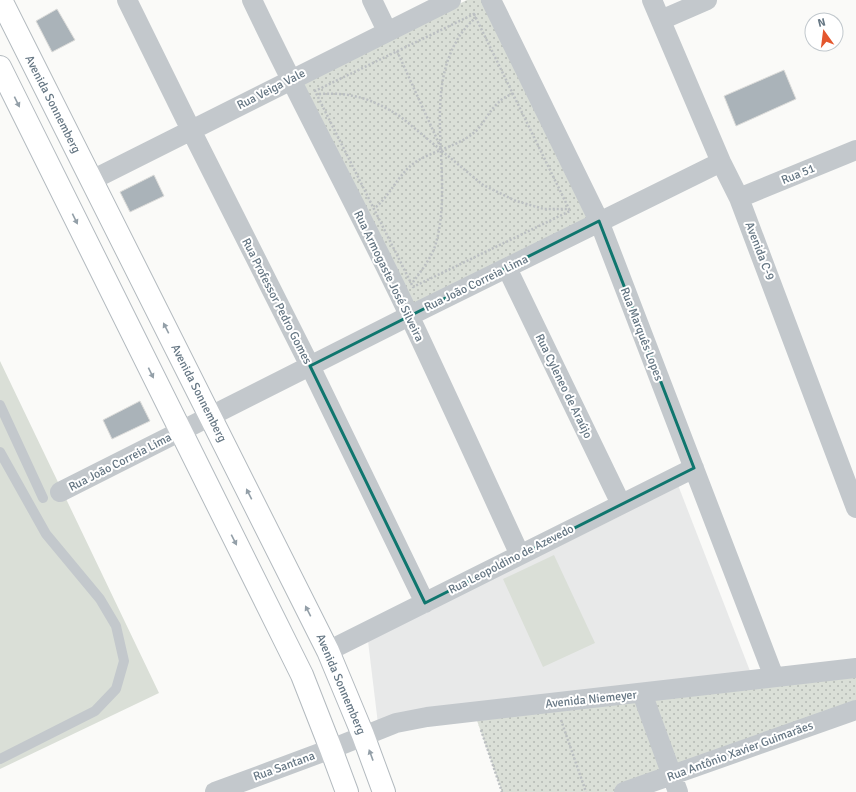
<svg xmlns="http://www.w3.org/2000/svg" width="856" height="792" font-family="Signika,sans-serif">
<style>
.built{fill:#e8e9e9}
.grass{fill:#dadfd7}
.park{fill:url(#park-dots)}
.building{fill:#aab3b9;stroke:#dcdcda}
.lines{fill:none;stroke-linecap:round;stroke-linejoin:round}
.secondary-casing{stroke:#b3babf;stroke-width:24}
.path{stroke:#bbbfc2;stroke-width:2.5;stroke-dasharray:2 2;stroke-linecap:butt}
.lane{stroke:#c3c8cc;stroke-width:10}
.street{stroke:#c3c8cc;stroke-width:20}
.secondary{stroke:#fff;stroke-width:22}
.oneway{fill:#939fa8}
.marked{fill:none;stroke:#0f766e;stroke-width:3;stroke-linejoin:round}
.labels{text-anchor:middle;stroke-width:4;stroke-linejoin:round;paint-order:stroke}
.street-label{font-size:12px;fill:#657683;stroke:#fff}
</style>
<defs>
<pattern id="park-dots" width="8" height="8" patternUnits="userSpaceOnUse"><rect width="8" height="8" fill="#dadfd7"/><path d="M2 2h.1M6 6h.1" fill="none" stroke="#b4b9b4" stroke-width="1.8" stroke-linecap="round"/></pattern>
</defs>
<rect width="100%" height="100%" fill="#fafaf8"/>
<path class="built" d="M678,485L750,671L378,724L368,641Z"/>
<path class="grass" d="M0,361L159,693L0,769Z
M554,555L595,643L543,667L503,579Z"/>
<path class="park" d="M467,0H483L589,217L411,305L299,83Z
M856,668V710L624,792H502L474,712Z"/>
<path class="building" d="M57,9L75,40L52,52L36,21Z
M784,70L796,99L736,126L724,96Z
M154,175L164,196L130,212L120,192Z
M140,401L150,421L112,439L103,420Z"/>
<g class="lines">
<g class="secondary-casing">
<path id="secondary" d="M1,0L328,651L363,735L384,792
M0,67L302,675L331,749L347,792"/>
</g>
<path class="path" d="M474,14L570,211L413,287L315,91Z
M397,51L441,148
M319,94C352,92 373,99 401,117L483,185L516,201L544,209H569
M376,207C391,194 398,175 414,163C433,150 458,147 476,131C484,123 488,113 496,105C501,99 507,96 514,93
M413,282C422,270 432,257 436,243C454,180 423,100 456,42C461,32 469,24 477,16
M561,720L586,792
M481,730L502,792"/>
<path class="lane" d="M0,405L43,498
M0,452L46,534L100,599L116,626L124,661L116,689L95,711L0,759"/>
<path class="street" d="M127,0L191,130L310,366L425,603
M252,0C299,99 351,195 399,294C440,380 480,468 520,555
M372,0L387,31
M491,0L599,221L774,677
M652,0L721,162L739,198L856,508
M661,20L707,0
M92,180L451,0
M739,198L856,150
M507,268L621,504
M60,492L409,316L721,162
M328,651L694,468
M642,693L678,792
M215,792L331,749L396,723L427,717L856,668
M624,792L856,710"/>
<use href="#secondary" class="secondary"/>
</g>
<defs><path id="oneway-solid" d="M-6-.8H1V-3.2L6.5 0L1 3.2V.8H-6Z"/></defs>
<g class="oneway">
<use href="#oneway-solid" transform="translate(17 102) rotate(64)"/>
<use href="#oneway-solid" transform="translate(75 219) rotate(64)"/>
<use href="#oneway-solid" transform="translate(166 328) rotate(-117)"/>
<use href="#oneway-solid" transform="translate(151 373) rotate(64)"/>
<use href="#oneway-solid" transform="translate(249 494) rotate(-117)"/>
<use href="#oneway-solid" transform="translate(234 540) rotate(63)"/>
<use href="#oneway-solid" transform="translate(308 611) rotate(-117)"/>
<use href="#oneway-solid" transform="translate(371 755) rotate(-110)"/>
</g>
<path class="marked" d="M599,221L694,468L425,603L310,366Z"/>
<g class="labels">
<g class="street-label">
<text transform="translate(271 89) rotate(-27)" y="4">Rua Veiga Vale</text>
<text transform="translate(53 104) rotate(63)" y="4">Avenida Sonnemberg</text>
<text transform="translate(798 174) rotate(-22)" y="4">Rua 51</text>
<text transform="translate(760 251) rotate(69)" y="4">Avenida C-9</text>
<text transform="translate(389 276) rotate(64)" y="4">Rua Armogaste José Silveira</text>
<text transform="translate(476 283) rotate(-26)" y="4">Rua João Correia Lima</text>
<text transform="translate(277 301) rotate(63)" y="4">Rua Professor Pedro Gomes</text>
<text transform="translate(642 334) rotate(69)" y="4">Rua Marquês Lopes</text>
<text transform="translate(564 386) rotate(64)" y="4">Rua Cyleneo de Araújo</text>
<text transform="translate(199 393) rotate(63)" y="4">Avenida Sonnemberg</text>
<text transform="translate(120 462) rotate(-27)" y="4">Rua João Correia Lima</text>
<text transform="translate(511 559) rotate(-27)" y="4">Rua Leopoldino de Azevedo</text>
<text transform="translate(341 684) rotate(67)" y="4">Avenida Sonnemberg</text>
<text transform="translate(591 699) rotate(-6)" y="4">Avenida Niemeyer</text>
<text transform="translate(740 751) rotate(-20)" y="4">Rua Antônio Xavier Guimarães</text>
<text transform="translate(284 766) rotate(-20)" y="4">Rua Santana</text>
</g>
</g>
<g transform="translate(824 32) rotate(346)"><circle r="19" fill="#ffffff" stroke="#c1c8cd"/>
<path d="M0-3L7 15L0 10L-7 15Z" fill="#e4572e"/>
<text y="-6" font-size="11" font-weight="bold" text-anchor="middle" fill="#657683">N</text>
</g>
</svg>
